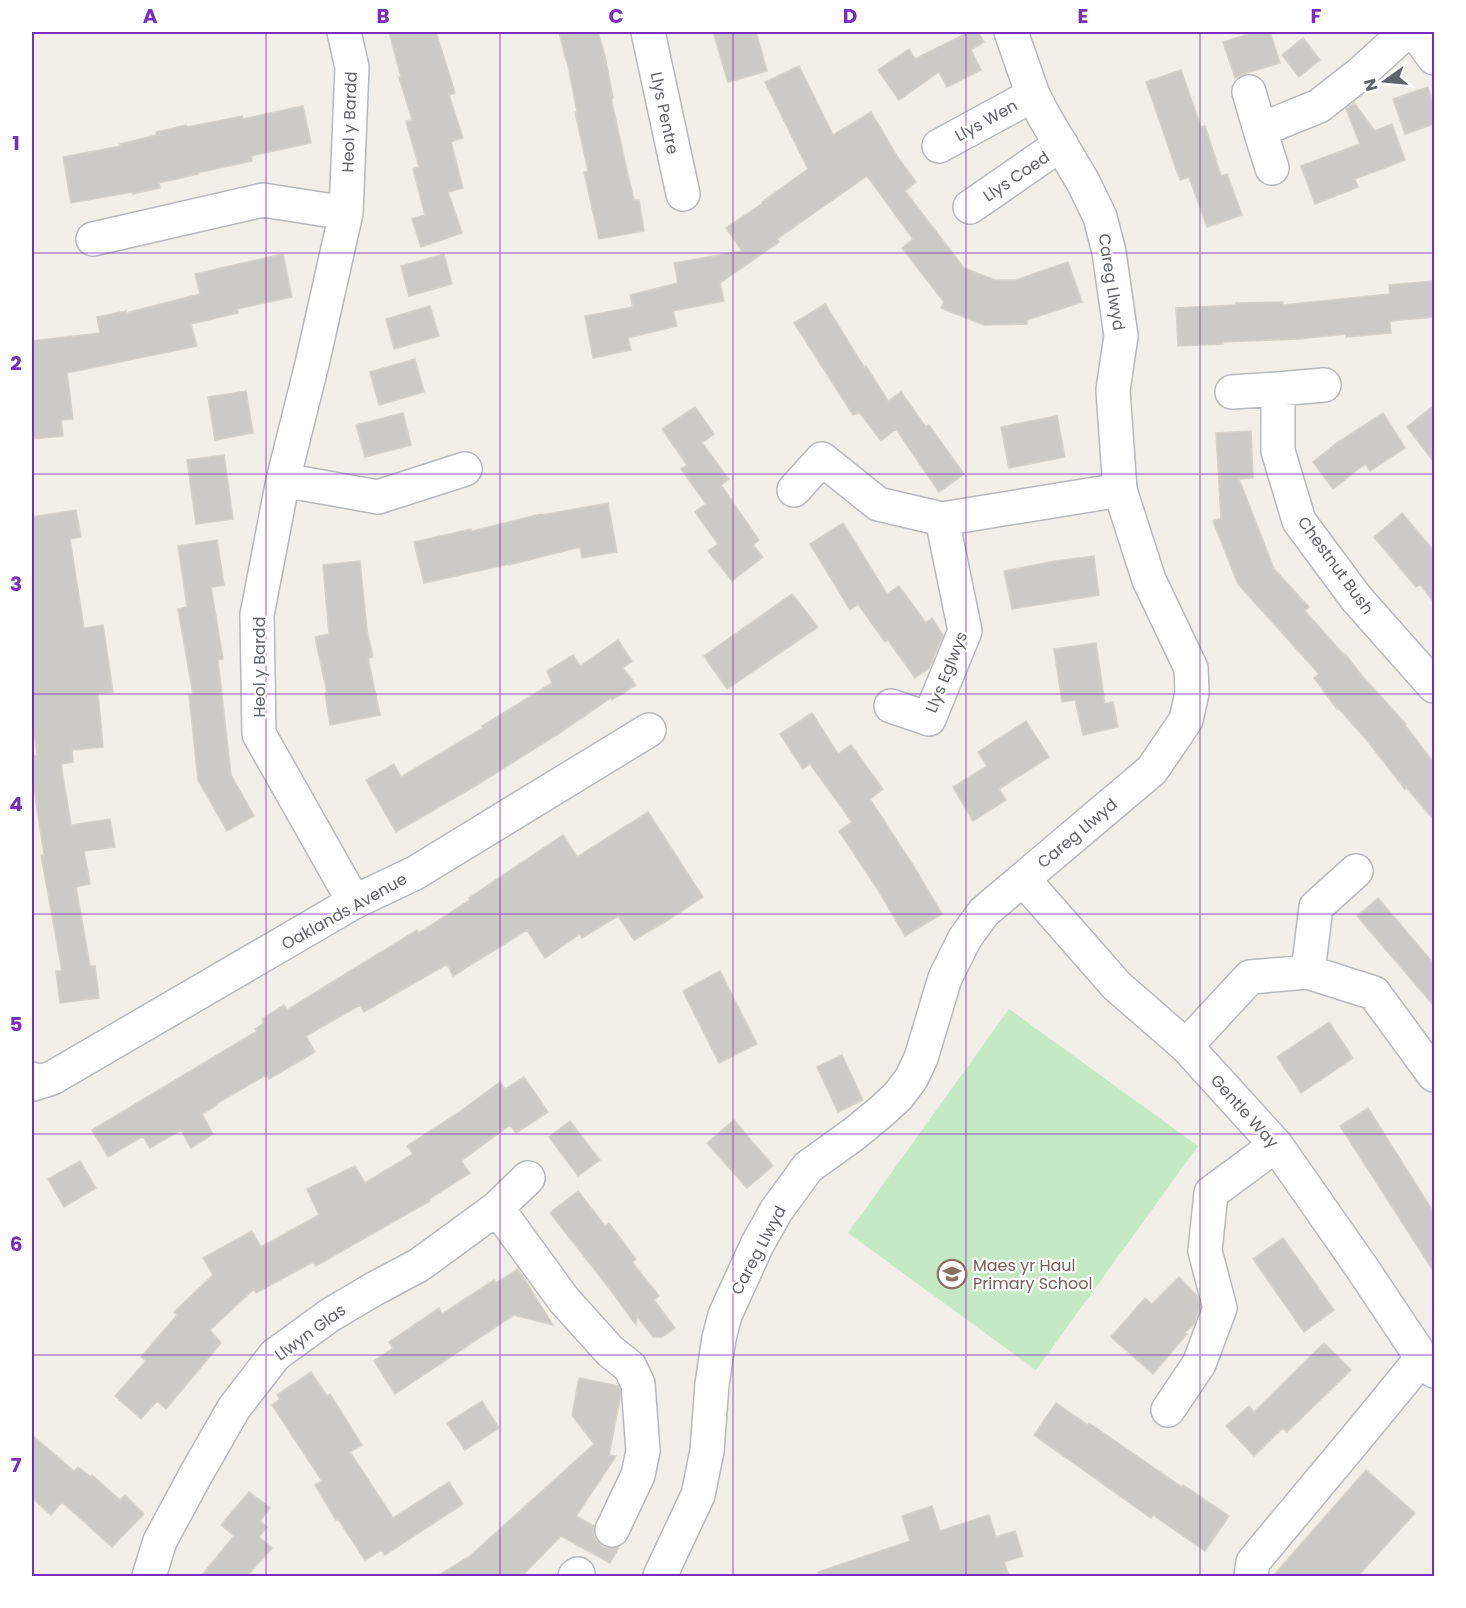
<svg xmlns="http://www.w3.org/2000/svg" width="1466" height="1608" font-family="Poppins,sans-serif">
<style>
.green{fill:#c5e8c5}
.building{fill:#cccac5;stroke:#d6d1c6;stroke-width:1.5}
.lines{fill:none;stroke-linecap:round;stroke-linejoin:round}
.minor-casing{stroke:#b5b8bc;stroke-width:36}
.tertiary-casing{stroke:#b5b8bc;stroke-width:36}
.minor{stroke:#fff;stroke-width:33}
.tertiary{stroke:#fff;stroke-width:33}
.grid{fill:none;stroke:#7b2cbf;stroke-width:1.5;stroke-opacity:0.55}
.labels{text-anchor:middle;stroke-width:4.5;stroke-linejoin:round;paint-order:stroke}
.street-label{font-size:16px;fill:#5f6368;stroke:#fff}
.education-label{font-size:16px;fill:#785e54;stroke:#fff;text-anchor:start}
.neatline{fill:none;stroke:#7b2cbf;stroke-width:2}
.grid-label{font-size:20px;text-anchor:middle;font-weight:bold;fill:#7b2cbf}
</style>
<rect width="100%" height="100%" fill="#f1efe8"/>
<path class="green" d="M1009,1009L1198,1146L1036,1370L848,1233Z"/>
<path class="building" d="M389,32H436L455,93L449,95L463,138L451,142L463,188L448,192L462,233L421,247L412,219L425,215L413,169L419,167L406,121L412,120L399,77H401Z
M559,32H598L605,56L613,98H611L625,162L634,200H639L644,231L599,239L584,172L588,171L575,112H577L567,60H566Z
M713,32H756L767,71L728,82Z
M969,32H978L984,42L971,50L981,70L947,87L939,72L899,100L878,70L909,49L915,59Z
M1255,32H1270L1280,63L1243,74L1235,78L1223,42Z
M1303,38L1320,60L1299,77L1282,55Z
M799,66L833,135L871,112L897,156L916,182L905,191L964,268L995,280H1016L1068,262L1082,302L1027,320V324L984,325L941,308L944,302L902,248L913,239L867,176L777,239L779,242L720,283L724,301L673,311L677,326L628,338L631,350L593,358L585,316L633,307L630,295L678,283L674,263L742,251L726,228L763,203L762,202L808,169L765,82Z
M1181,70L1201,127L1205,126L1221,176L1227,174L1242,215L1207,227L1189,177L1180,180L1146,82Z
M1428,87L1434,106V124L1405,134L1393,99Z
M1354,103L1375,131L1392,124L1405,160L1355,179L1358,187L1315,204L1301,166L1360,144L1346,109Z
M303,106L311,143L251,156L252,161L197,173L198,174L159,183L160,188L133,194L132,192L71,203L63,157L121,146L120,144L157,135L156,132L186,125L187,127L242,116L243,119Z
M283,254L292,297L237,309L238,313L191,324L197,346L67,373L73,419L61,420L63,436L32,439V341L100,333L97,317L126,311V313L200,294L195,274Z
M444,254L452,284L409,296L401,266Z
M1433,281L1434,317L1390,321L1391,333L1346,337V334L1299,339L1223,342V344L1178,346L1176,308L1236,305V303L1283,302V305L1390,294L1389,285Z
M825,304L864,367L866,366L888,401L901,392L926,427L929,425L964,474L939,492L896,429L881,441L859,412L853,415L794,323Z
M430,306L439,336L394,349L386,319Z
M415,359L424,392L379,405L370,372Z
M246,391L253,433L215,440L208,397Z
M1434,405V462L1407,427Z
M695,407L714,434L702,443L729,479L721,485L759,540L753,545L763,557L732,581L708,551L718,544L695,512L706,504L681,469L687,465L662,429Z
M403,413L411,445L365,457L356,425Z
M1383,413L1405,448L1370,471L1365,464L1333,489L1313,462L1338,442Z
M1057,416L1065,457L1009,468L1001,427Z
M1251,431L1253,478L1239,479L1274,569L1309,607L1305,611L1344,655L1345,654L1364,678L1406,724L1405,725L1434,763V820L1406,787L1405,789L1365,738L1338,708L1337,709L1314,678L1319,674L1238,584L1213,521L1221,518L1216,433Z
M224,455L233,519L196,524L187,460Z
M608,503L617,552L582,558L580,547L509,565V564L424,583L414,542L471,529L472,531L541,514L542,515Z
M76,510L81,537L70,539L84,628L103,625L113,692L98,693L103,747L72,750L73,762L61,764L71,825L110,819L115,847L84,851L90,884L76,887L90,966H95L99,998L60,1003L56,971H62L41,855H44L32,775V756L37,755L32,721V517Z
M1402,513L1434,551V603L1420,584L1416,587L1374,537Z
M843,523L887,594L899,586L926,623L932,618L943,635L929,668L915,678L888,640L885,642L858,604L850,610L810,544Z
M217,540L224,585L211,587L223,659L218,660L231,775L254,816L227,831L198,780L189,695L193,694L178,609L187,607L178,546Z
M1094,556L1099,595L1012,609L1004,571L1055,561Z
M360,561L367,630L373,657L368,658L380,715L330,725L325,693H327L315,637L329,634L323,565Z
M792,594L818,627L727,689L704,656Z
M618,640L632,661L623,668L636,685L612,700L611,698L558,734L477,785L396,832L366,780L394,764L401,777L483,728L482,726L552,683L547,671L573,655L580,666Z
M1096,643L1105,704L1113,702L1118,727L1083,735L1075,700L1062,702L1054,649Z
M812,713L838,754L851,745L883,789L870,799L916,870L942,914L905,936L878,890L839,831L852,822L810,764L803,769L780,734Z
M1026,721L1049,757L999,789L1006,800L973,821L953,787L987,766L978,752Z
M648,812L703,897L668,920L634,940L618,916L582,938L580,934L545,958L527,930L453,976L447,964L364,1012L360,1005L306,1036L315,1052L269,1079L266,1075L216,1104L217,1105L202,1114L213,1134L191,1148L181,1130L150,1148L143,1136L108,1157L92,1130L257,1031L255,1029L264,1023L262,1019L284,1005L287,1010L417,930L419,933L470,900L469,898L563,835L577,857Z
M1378,898L1434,964V1006L1357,916Z
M720,971L757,1044L719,1063L683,991Z
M1329,1022L1353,1058L1301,1093L1277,1057Z
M842,1055L863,1100L838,1112L817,1067Z
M524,1077L548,1112L516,1133L510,1125L461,1161L470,1173L429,1199L430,1201L316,1266L313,1262L256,1293L254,1289L210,1330L221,1343L166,1409L157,1401L141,1419L115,1396L146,1361L141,1357L177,1315L174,1312L213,1275L203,1258L252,1231L261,1247L319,1215L307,1189L355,1166L365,1183L413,1154L407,1146L458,1113L500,1082L505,1089Z
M1368,1108L1434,1213V1272L1340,1126Z
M734,1120L773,1166L747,1188L707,1143Z
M570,1121L600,1160L578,1176L549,1137Z
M80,1161L96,1188L64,1207L48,1179Z
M578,1191L605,1226L609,1223L636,1259L632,1262L659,1296L654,1300L675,1328L662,1337H653L637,1316L636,1325L609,1288L550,1213Z
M1283,1238L1334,1310L1304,1332L1253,1259Z
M518,1269L553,1325L514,1315L395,1394L374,1361L393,1348L389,1342L439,1308L442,1314L494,1280L496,1283Z
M1179,1277L1197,1296L1200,1307L1194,1324L1185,1333L1187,1334L1153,1374L1111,1337L1145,1298L1152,1304Z
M1324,1343L1351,1370L1287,1432L1283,1428L1254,1456L1226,1426L1249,1406L1254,1412Z
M311,1372L327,1396L330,1394L362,1445L350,1452L393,1518L449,1482L463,1504L385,1555L381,1550L365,1560L338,1519L336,1520L315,1485L322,1481L272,1405L280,1399L277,1395Z
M579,1378L618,1386L620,1389V1399L609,1455L616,1456L576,1516L594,1526L593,1532L596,1540L603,1547L613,1549L619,1547L610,1563L561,1536L522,1576H437L470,1556L594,1444L572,1415Z
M482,1401L499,1428L465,1450L447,1423Z
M1056,1403L1088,1425L1089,1423L1182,1487L1183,1485L1229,1516L1205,1551L1153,1515L1151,1518L1034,1435Z
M32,1435L74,1471L78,1467L91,1477L92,1475L120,1500L125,1495L144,1514L112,1547L62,1502L51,1515L32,1498Z
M1366,1470L1415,1513L1358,1576H1273Z
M249,1492L270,1508L260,1521L267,1527L259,1537L272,1548L247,1576H201L234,1536L221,1525Z
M932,1506L940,1531L989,1515L996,1537L1015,1531L1023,1556L1004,1562L1009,1576H819L818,1572L910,1541L902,1516Z"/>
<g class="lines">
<g class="minor-casing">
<path id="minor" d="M344,32L352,67L346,213L312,364L283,480L257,615L259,734L354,902
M648,32L683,194
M1415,32L1434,58
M1249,92L1260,130
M939,146L1033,95
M1272,168L1260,130L1319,106L1361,73L1406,32
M970,207L1061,144
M93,239L263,200L346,213
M1324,385L1278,389V451L1299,521L1356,598L1434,686
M1232,392L1278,389
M283,480L378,497L465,469
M794,490L822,459L878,504L942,519
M891,706L929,719L965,631L942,519L1120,490
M1308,972L1316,907L1356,871
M1186,1046L1250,977L1308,972L1374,993L1434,1075
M32,1079L33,1084L52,1078L354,902L415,873L649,730
M497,1208L564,1300L610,1351L630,1367L638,1384L643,1451L638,1475L612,1530
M1168,1410L1199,1364L1220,1308L1205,1251L1211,1193L1276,1145
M149,1576L160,1541L195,1476L234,1408L275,1355L330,1315L374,1289L419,1265L497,1208L528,1178
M575,1576L578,1574
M1251,1576L1253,1562L1358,1436L1422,1358"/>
</g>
<g class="tertiary-casing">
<path id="tertiary" d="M1023,879L1117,986L1186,1046L1276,1145L1362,1268L1422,1358L1434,1371
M660,1576L698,1495L707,1451L712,1384L719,1338L725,1315L757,1245L776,1211L808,1167L854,1134L882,1111L898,1096L911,1079L921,1058L945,978L965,938L984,912L1152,770L1186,720L1192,693L1191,668L1149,580L1120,490L1113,390L1121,336L1109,252L1100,217L1083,182L1045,118L1033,95L1011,32"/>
</g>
<use href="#minor" class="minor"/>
<use href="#tertiary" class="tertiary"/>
</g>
<path class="grid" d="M266,32V1576M500,32V1576M733,32V1576M966,32V1576M1200,32V1576M32,253H1434M32,474H1434M32,694H1434M32,914H1434M32,1134H1434M32,1355H1434"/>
<defs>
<g id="school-ring" transform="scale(1.5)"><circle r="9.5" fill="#fff" stroke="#8d6e63" stroke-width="1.5"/><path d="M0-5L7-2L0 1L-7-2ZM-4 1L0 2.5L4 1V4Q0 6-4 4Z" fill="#8d6e63"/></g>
</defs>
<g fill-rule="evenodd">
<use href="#school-ring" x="952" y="1274"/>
</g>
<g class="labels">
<g class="street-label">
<text transform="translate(665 113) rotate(78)" y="6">Llys Pentre</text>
<text transform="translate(986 120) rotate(-29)" y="6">Llys Wen</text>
<text transform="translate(349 122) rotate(-88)" y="6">Heol y Bardd</text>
<text transform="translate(1016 176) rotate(-34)" y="6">Llys Coed</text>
<text transform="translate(1112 282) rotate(81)" y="6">Careg Llwyd</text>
<text transform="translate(1336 565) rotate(54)" y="6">Chestnut Bush</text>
<text transform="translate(259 667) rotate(-90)" y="6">Heol y Bardd</text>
<text transform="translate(946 672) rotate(-68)" y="6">Llys Eglwys</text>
<text transform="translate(1077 833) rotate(-40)" y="6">Careg Llwyd</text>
<text transform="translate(344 911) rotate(-29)" y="6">Oaklands Avenue</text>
<text transform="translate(1245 1111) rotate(48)" y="6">Gentle Way</text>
<text transform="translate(758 1250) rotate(-62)" y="6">Careg Llwyd</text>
<text transform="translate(310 1332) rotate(-36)" y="6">Llwyn Glas</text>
</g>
<g class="education-label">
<text x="973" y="1271">Maes yr Haul<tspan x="973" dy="18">Primary School</tspan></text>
</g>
</g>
<rect width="1466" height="1608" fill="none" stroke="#ffffff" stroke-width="66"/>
<g transform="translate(1385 81) rotate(255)" stroke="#ffffff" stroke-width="4.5" paint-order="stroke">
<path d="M0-4.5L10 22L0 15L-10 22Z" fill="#5f6368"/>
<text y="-9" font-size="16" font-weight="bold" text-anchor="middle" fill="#5f6368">N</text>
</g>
<rect x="33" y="33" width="1400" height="1542" class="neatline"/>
<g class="grid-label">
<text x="150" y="23">A</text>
<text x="383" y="23">B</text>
<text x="616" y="23">C</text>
<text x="850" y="23">D</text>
<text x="1083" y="23">E</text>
<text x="1316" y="23">F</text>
<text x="16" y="150">1</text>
<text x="16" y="370">2</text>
<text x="16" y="591">3</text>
<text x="16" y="811">4</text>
<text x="16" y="1031">5</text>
<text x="16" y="1251">6</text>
<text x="16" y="1472">7</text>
</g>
</svg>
